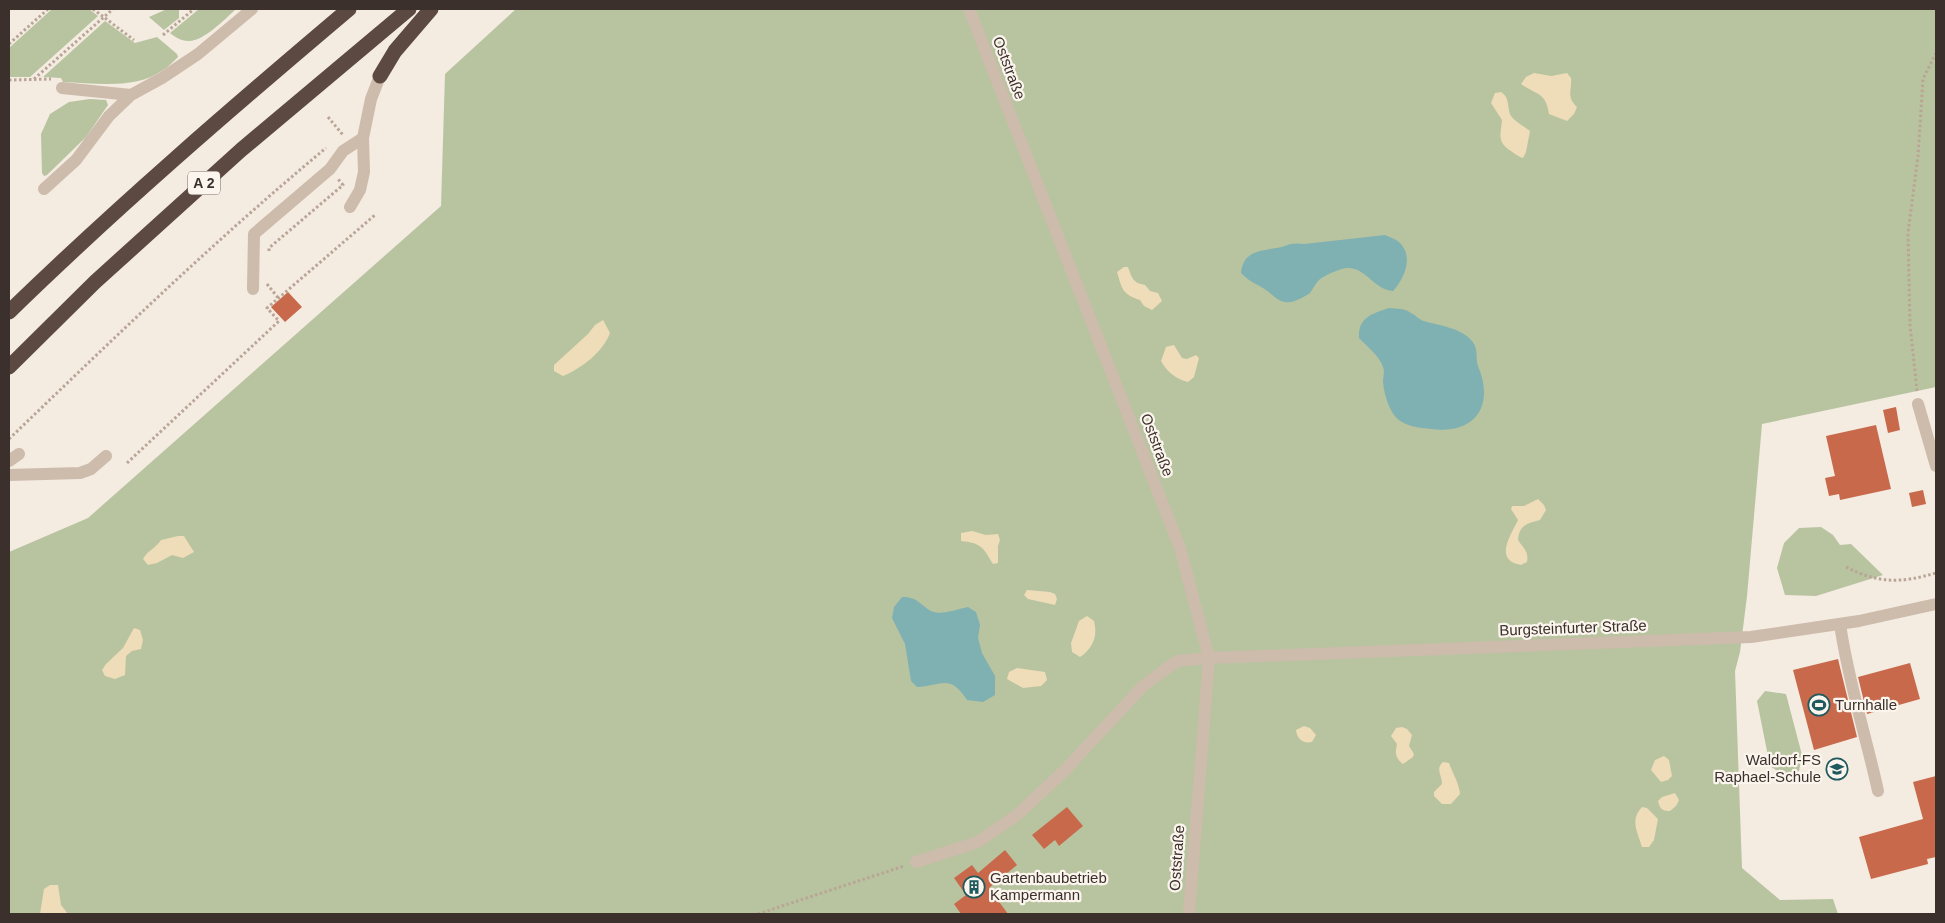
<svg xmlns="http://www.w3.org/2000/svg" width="1945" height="923" font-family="Arial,sans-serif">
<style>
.green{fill:#b8c4a0}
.sand{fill:#efdcb8}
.water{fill:#7fb0b2}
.building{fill:#c8694b}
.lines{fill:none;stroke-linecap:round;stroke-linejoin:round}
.path{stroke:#b9a596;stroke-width:3;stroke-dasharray:2.5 2.5;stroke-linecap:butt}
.minor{stroke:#cdbbac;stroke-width:12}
.highway{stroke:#5c4a42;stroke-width:15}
.labels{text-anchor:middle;stroke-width:4.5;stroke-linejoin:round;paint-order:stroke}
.shield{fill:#fbf5ee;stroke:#756b66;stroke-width:1}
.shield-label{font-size:14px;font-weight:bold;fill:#3b302b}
.street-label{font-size:15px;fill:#3b302b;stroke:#fbf5ee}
.poi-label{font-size:15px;fill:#3b302b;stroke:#fbf5ee;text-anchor:start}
</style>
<rect width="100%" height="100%" fill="#f4ebe1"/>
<path class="green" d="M52,9H89L98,16L30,77H9V48Z
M167,9H179V18L164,30L149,17Z
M199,9H236C225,19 203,42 188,41C181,41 175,37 170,33Z
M516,9H1936V387L1762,424L1747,596L1740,652L1735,671L1742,868L1780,900L1833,899L1838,914H9V552L88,518L441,206L445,74Z
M105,21L135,43L157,37L177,54L178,57C173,62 168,67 163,70C136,90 94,83 63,82L61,78L43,77Z
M90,99L106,100L108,105L86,137L47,175L44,176L42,173L41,134L50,114L69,102Z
M1821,527L1833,535L1840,545L1851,544L1883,575L1816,596L1785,595L1777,568L1784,543L1799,528Z
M1765,691L1786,694L1802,755L1799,771L1785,776L1770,766L1757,701Z"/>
<path class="sand" d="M1534,73L1551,76L1567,73L1571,78C1572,92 1566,96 1577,107L1574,114L1567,121L1549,114C1546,92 1536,95 1521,84L1526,77Z
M1501,92C1510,98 1507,106 1510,114C1513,121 1524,126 1530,131L1526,152L1523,158C1517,156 1514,153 1508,149C1497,141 1501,133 1502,120L1491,103L1495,93Z
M1124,267H1128C1132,278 1133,283 1145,285L1150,291L1158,293L1162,301L1152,310L1144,306L1140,300C1122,294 1122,289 1117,272Z
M603,320L610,333C603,352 582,368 563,376L554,371V365L588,334L595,325Z
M1174,345L1182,358L1187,359L1196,355L1199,358L1194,377L1188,382C1176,379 1167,372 1161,361L1166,347Z
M1538,499L1544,505L1546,510L1540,520C1528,523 1519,525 1518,540C1523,548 1529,551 1527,562L1521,565C1493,560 1511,535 1518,520L1511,509L1512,506H1524Z
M972,531L986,535L998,534L1000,540L998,546V563L993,564C983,547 981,543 961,541V533Z
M178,536H184L194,552L183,558L172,555L157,563L148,565L143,559C148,550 156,548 161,540Z
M1027,590L1050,592L1055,594L1057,599L1055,605L1028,599L1024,595Z
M1087,616L1094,621C1098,636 1093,648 1080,657L1072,652L1071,643L1079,621Z
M134,628L140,630L143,640L141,649L132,651L126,656L125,675L115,679L105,676L102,670L106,664L123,648Z
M1017,668L1045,672L1047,680L1041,686L1023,688L1007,679L1009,672Z
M1304,726L1310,728L1316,735L1312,742C1303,744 1297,739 1296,730Z
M1402,727L1407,729L1412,735L1409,746L1414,754L1413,757L1403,764C1395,758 1395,753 1397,744L1391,736L1396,728Z
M1664,756L1669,760L1672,776L1668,780L1661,782L1651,770L1655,760Z
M1443,762L1449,763C1453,774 1459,783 1460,794L1451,804H1442L1434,796V792L1442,784C1442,775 1435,769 1443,762Z
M1675,793L1679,800L1676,806L1670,811C1662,811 1660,809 1658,801L1662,797Z
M1642,807L1647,808L1658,819L1654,840L1649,847H1642C1637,831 1630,820 1642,807Z
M50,885H58L61,905L68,914H40L44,889Z"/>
<path class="water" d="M1385,235C1389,237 1396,239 1400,243C1414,257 1404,279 1393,291C1374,290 1366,267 1347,268C1339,269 1325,275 1319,280C1315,284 1313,289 1310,293C1304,297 1292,304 1285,302C1277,301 1272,294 1266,290C1256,283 1251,283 1241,273C1243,252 1258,251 1276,248C1289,246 1288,242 1304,244Z
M1389,308C1397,309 1405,308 1411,313C1416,315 1419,320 1424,321C1440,326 1460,327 1472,341C1479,349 1475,358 1478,366C1495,406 1475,435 1431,429C1422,428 1410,427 1402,422C1390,416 1384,394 1383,382C1383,377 1385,371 1383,367C1380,356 1366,346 1359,338C1358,317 1372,314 1389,308Z
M902,597C918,597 919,604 931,611C941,616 957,609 968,607L976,612L980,625L978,638L982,653L995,676V695L983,702L967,700C950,673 941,686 917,687L911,681L905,644L892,618L894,607Z"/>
<path class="building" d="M288,292L302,307L285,322L271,307Z
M1896,407L1900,430L1888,433L1883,410Z
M1876,425L1891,489L1840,500L1839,494L1829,496L1825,478L1835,476L1826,436Z
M1923,490L1926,504L1912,507L1909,493Z
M1838,659L1857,737L1814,750L1793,670Z
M1910,663L1920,699L1867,714L1858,677Z
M1936,776V857L1927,859L1928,864L1871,879L1859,837L1923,819L1913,782Z
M1067,807L1083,826L1059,846L1055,840L1044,849L1032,835Z
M1005,850L1017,865L989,888L1008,914H961L954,904L966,895L954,878L972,865L978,873Z"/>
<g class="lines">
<path class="path" d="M93,9L134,40
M141,10V9
M163,35L194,9
M9,44L48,9
M34,79L113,9
M9,80L51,79
M328,117L343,135
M269,251V248L343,185L338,179
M267,284L279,299
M1917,391L1910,325L1908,233L1918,156L1923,79L1936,53
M9,439C112,340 215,240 326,148
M127,463L279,321L267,308L375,215
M1846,567C1879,584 1901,583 1936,573
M758,914L904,866"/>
<path class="minor" d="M969,9L1180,548L1209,658L1189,914
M62,88L131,95
M44,189L76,160L109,116L131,95L162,78L198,54L252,9
M350,207L360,190L364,172L363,138L371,99L380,76
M253,289L254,234L330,169L343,151L363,138
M1918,404L1936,466
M9,461L19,454
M9,475L80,473L91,469L106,456
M1840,624C1848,681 1866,736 1878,791
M916,862L978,842L1017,815L1065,770L1143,686L1177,661L1209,658L1751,637L1859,621L1936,604"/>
<path class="highway" d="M380,76L395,51L431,9
M9,312C118,206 233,107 349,9
M9,367L95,282L241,150L409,9"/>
</g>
<defs>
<g id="stadium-ring" transform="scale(1.125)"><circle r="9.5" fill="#fbf5ee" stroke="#1f5a5e" stroke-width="1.5"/><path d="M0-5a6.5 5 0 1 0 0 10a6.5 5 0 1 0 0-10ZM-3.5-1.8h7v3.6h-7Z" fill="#1f5a5e"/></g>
<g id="school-ring" transform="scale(1.125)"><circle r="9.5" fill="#fbf5ee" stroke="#1f5a5e" stroke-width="1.5"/><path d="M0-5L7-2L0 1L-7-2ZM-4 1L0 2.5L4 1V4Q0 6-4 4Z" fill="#1f5a5e"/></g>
<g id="building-ring" transform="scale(1.125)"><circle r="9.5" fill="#fbf5ee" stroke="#1f5a5e" stroke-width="1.5"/><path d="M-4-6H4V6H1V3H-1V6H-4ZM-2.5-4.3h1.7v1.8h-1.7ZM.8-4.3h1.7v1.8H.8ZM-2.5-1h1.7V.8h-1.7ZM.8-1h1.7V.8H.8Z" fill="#1f5a5e"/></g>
</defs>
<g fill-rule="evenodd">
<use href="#stadium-ring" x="1819" y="705"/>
<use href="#school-ring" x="1837" y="769"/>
<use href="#building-ring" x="974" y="887"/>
</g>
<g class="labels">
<rect class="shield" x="188" y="171.5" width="32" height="23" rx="4"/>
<g class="shield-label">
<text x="204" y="188">A 2</text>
</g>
<g class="street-label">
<text transform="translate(1009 68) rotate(69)" y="5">Oststraße</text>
<text transform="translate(1157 445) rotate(69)" y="5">Oststraße</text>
<text transform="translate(1573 628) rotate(-2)" y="5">Burgsteinfurter Straße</text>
<text transform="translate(1177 858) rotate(-86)" y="5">Oststraße</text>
</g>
<g class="poi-label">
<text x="1835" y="710">Turnhalle</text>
<text x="1821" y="765" text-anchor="end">Waldorf-FS<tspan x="1821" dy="17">Raphael-Schule</tspan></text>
<text x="990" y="883">Gartenbaubetrieb<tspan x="990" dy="17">Kampermann</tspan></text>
</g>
</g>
<rect width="1945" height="923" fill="none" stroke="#3b302b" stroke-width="20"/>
</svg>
